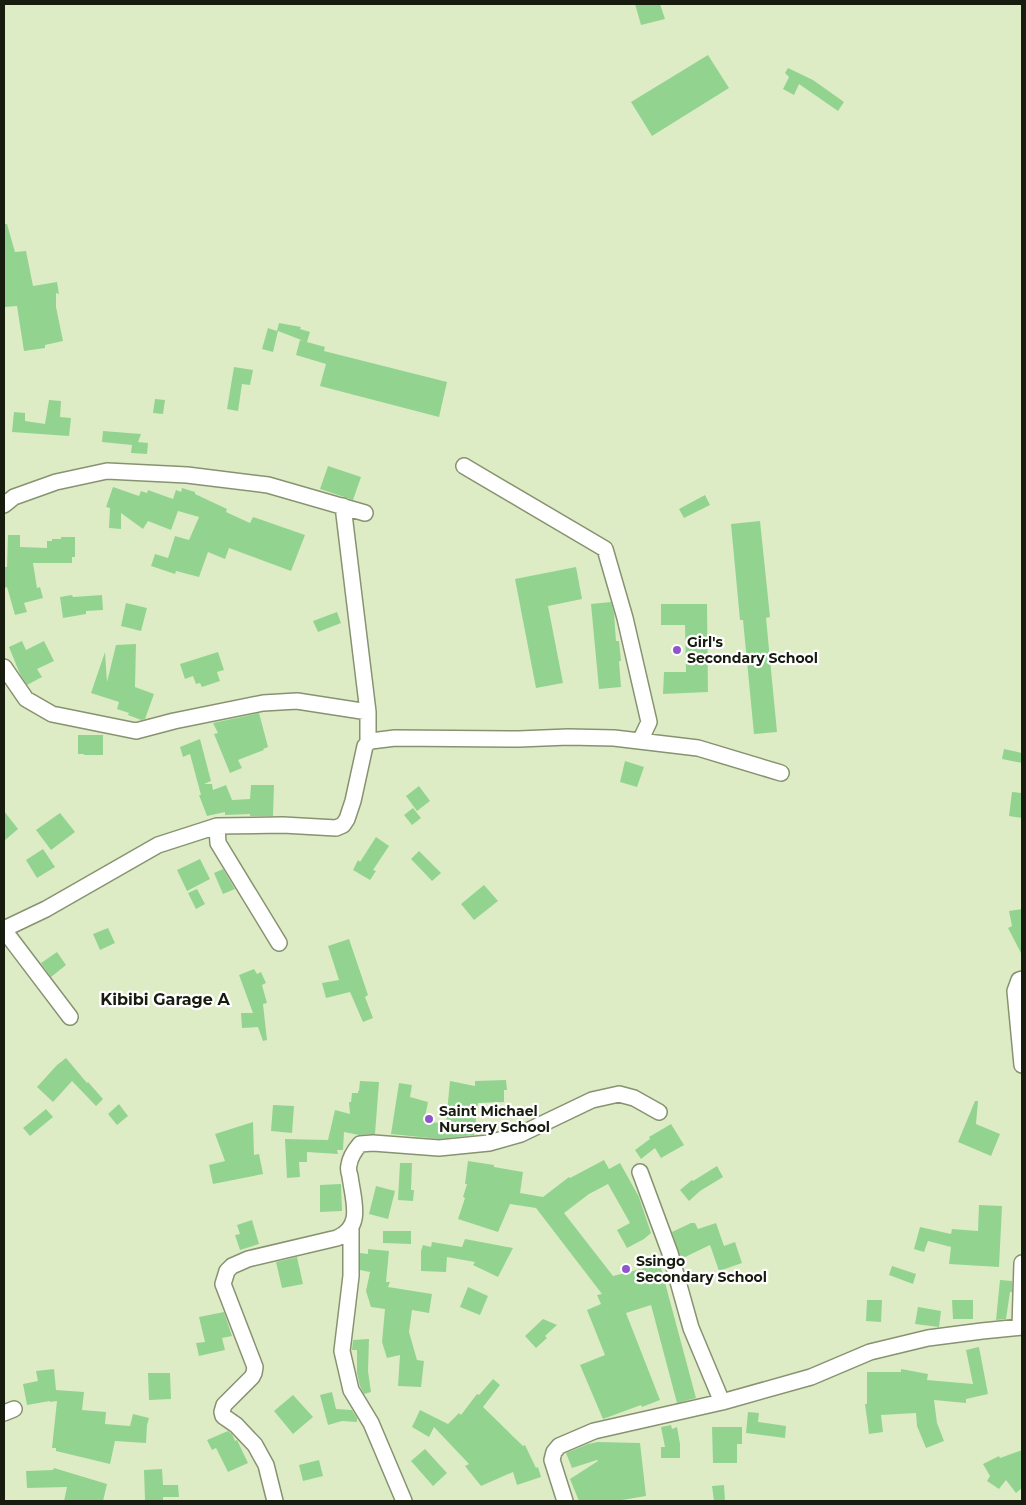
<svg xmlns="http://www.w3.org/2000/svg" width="1026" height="1505" font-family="Montserrat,sans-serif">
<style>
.building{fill:#92d48f}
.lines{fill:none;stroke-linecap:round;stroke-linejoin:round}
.street-casing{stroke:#879370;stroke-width:18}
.street{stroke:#fff;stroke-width:15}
.poi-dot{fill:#8f55cd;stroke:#fff;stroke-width:2}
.labels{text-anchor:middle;stroke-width:4.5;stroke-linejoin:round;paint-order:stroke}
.poi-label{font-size:14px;font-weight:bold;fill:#171c0e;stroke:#fff;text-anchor:start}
.quarter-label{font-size:16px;font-weight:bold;fill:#171c0e;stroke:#fff}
</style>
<rect width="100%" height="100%" fill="#deecc6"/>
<path class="building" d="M635,4H660L665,19L641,25Z
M708,55L729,88L652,136L631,102Z
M788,68L813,80L844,102L838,111L799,84L794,95L783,89L789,77L785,73Z
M4,224H7L15,252L26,251L33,286L57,282L59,294L56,293V307L63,341L45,345V348L24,351L17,306L5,307Z
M279,323L301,327L300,329L310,332L307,342L325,347L324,351L447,382L439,417L320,386L326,364L296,355L300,340L304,341L278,331L273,352L262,349L268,328L277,331Z
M234,367L253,370L250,385L242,384L238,411L227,409Z
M155,399L165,400L163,414L153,413Z
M49,400L61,401L60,417L71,418L69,436L12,432L14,412L25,413V421L45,424Z
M103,431L141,434L138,442L148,443L147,454L131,453L132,445L102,442Z
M328,466L361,477L353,500L320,489Z
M113,487L139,496L141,491L147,493L148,490L173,499L176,490L181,492L182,488L195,492V494L227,509L226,512L250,523L253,517L305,535L291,571L229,548L225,559L208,552L199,577L176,571L175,574L151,566L155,554L168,558L175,536L189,540L199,517L178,511L171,530L148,521L143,529L121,513V529L109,528L110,508L106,507Z
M705,495L710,505L684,518L679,509Z
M760,521L770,617L766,618L777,732L754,734L743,620H740L731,524Z
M8,535H20V547L47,548V541H52V539H61V537H75V557H72V563H33L37,588L40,587L43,598L24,603L27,612L15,615L7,587L4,588V567H7Z
M576,567L582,599L548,606L563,683L536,688L515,579Z
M72,595L73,597L102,595L103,610L86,611V614L63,618L60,597Z
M611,602L614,613L616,641H619L621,661H619L621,687L599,689L591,604Z
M126,603L147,608L141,631L121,626Z
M661,604H707L708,692L663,694L664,672H686L685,625H661Z
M337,612L341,623L318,632L313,621Z
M22,641L26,650L44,641L54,661L37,669L42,677L27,685L20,674L9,647Z
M136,644L135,687L154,694L145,719L141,720L128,715L129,713L117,709L119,702L91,693L105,652L107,682L116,645Z
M218,652L224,670L217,672L220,681L202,687L200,683L196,684L193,676L185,679L180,664Z
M259,713L268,747L263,749L264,750L238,760L242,768L230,773L214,734L218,733L213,723Z
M78,735H103V755H84V754H78Z
M200,739L211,781L204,784H212L213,790L226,785L232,800L250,799L251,785H274L273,816H250V814L225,815V812L207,816L199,795H201L190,754L183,757L180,747Z
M1004,749L1022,753V763L1002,759Z
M625,761L644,767L637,787L620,782Z
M419,786L430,801L417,811L406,796Z
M1012,792L1022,793V818L1009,816Z
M413,808L421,818L412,825L404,815Z
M4,811L18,829L4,841Z
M60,813L75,832L51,850L36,830Z
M376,837L389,846L373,870L376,871L370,880L353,870L358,860L360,862Z
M43,849L55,867L37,878L26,860Z
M419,851L441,873L432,881L411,859Z
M200,859L210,879L187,891L177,870Z
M223,869L235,889L223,894L214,873Z
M484,885L498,901L474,920L461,904Z
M197,889L205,904L196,909L188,893Z
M1022,909V955L1008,928L1012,926L1009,911Z
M108,928L115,943L100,950L93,934Z
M349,939L368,995L365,997L373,1018L363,1022L350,992L326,998L322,983L339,980L328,946Z
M57,952L66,965L51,977L41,963Z
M254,969L257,974L261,972L266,983L262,985L267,1003L263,1004L267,1040L263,1041L258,1027L242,1028L241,1013H253L239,975Z
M66,1058L87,1083L88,1082L103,1099L96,1106L72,1081L53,1102L37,1087L57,1065Z
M506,1080L507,1090H504V1102L478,1103L474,1135L439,1139L391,1134L399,1083L412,1085L410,1097L428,1102L424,1122L446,1123L450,1081L475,1086V1081Z
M360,1081L379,1082L375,1134L359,1135L344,1132L343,1150H337L338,1154L307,1152V1162H299L300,1177L287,1178L285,1139L328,1140L335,1110L350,1114L349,1102H351L352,1093H358V1091H359Z
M975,1101H978L976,1124L1000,1134L991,1156L958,1142Z
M119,1104L128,1116L117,1125L108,1114Z
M273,1105L294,1106L292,1133L271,1131Z
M46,1109L53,1117L30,1136L23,1128Z
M253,1122L254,1155L259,1154L263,1174L213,1184L209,1165L225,1161L215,1134Z
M671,1124L684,1145L661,1158L655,1148L641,1159L635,1150L650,1139L649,1137Z
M604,1160L609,1169L620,1163L639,1197L651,1233L644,1239L627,1248L617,1230L630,1223L608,1184L589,1194L564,1213L613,1276L660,1264L696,1398L677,1403L651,1305L626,1313L660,1400L642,1407L641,1405L603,1419L580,1365L605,1355L587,1310L601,1304L597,1295L602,1294L536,1208L510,1204L498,1232L458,1219L465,1198L463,1197L467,1184H465L468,1161L494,1165V1167L523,1172L520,1193L543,1197L569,1177L570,1178Z
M400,1163H412L411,1190H414L413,1201L398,1200Z
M717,1166L723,1177L700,1191L689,1201L680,1190L692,1180L693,1181Z
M341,1184L342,1211L320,1212V1185Z
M376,1186L395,1191L388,1219L369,1214Z
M979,1205L1002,1206L999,1267L949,1264L951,1247L928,1241L924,1252L914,1249L920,1227L951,1234L952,1229L978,1231Z
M252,1220L259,1244L240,1250L235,1235L240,1234L237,1225Z
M691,1223H695L698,1229L716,1223L724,1246L735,1242L742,1263L719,1271L710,1245L681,1259L672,1232Z
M383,1231H411V1244L383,1243Z
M465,1239L513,1248L498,1277L473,1265L475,1262L447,1257L446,1272L421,1271V1251L423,1245L431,1247L432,1242L462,1247Z
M368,1249L389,1251L386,1282H390L388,1287L432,1294L429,1313L412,1310L409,1332L417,1360L424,1361L421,1387L398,1386L400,1355L387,1358L382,1342L385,1309L371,1307L366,1291L370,1272L360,1270V1253L368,1254Z
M297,1257L303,1284L282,1288L276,1262Z
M892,1266L916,1274L913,1284L889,1275Z
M1000,1280L1012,1281V1292H1010L1006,1319L996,1320Z
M468,1287L488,1296L480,1315L460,1307Z
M867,1300H882L881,1322L866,1321Z
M952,1300H973V1319H953Z
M918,1307L941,1311L939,1327L915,1324Z
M224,1312L232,1336L222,1338L225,1350L199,1356L196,1343L205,1342L199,1317Z
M543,1319L557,1325L545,1336L547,1338L536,1348L525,1336Z
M369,1339L368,1371L371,1392L364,1394L360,1386L357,1373V1350H352L353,1340Z
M979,1347L988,1394L966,1399V1403L934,1400L937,1423L944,1441L926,1448L917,1426L916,1413L881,1415L883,1432L869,1434L865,1404H867V1372H901V1369L928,1374L927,1380L973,1384L966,1350Z
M54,1369L56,1390L84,1392L82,1410L106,1412L105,1424L130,1426L133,1414L149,1418L147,1425L146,1443L115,1441L110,1464L56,1451V1448H52L57,1401L50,1402V1401L27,1405L23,1384L38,1381L36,1371Z
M148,1373H170L171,1399L149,1400Z
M493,1379L500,1385L483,1407L523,1446L525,1445L536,1468L538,1467L541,1477L517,1485L513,1472L481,1486L465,1466L469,1464L434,1427L429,1437L412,1427L420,1410L448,1424L459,1413L461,1415L477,1394L479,1395Z
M332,1392L336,1409L352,1410L357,1418V1422L342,1421L328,1425L320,1395Z
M293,1395L313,1417L293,1434L274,1411Z
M748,1412L759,1413L758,1422L786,1426L785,1438L746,1433Z
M671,1425L672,1429L677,1427L680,1444V1458H661V1447H665L661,1427Z
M712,1427H742V1444H737V1463H713Z
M228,1431L232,1434L235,1441L237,1440L248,1463L228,1472L216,1448L212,1450L207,1440Z
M598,1442L640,1443L646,1496L622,1500L623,1501H579L570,1479L598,1461L597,1460L572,1468L566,1453L588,1444Z
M425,1449L447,1473L433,1486L411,1461Z
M1022,1450V1488L1016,1493L1006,1480L999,1489L987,1481L990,1476L983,1464L999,1456L1000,1458Z
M319,1460L323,1476L303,1481L299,1465Z
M54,1468L107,1484L103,1501H64L67,1487L27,1488L26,1471L53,1470Z
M162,1469L163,1485H178L179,1497H163V1501H145L144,1470Z
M724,1485L725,1501H714L712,1486Z"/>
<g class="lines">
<g class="street-casing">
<path id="street" d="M464,466L605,549L625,618L649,722L640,741
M4,505L14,497L56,482L107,471L187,475L268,485L365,513
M343,506L368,712V743
M4,667L26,699L52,714L136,731L174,721L263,703L297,701L368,712
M217,826L218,843L279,943
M4,929L46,909L158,845L217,826L283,825L336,828L343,825L347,819L353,801L365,746L368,743L371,741L395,738L519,739L568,737L614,738L698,748L781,773
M4,930L70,1017
M1022,979L1019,980L1015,991L1022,1065
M640,1172L670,1253L691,1328L722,1402
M351,1229V1276L342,1351L351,1390L371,1423L404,1501
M1020,1327L1022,1263
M4,1413L14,1409
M275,1501L266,1465L255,1445L236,1425L223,1416L222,1412L224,1405L252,1377L254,1373L255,1367L223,1284L227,1271L232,1266L248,1259L337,1238C364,1227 353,1200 350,1176C349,1173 348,1168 349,1165C350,1157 355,1150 360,1144L373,1143L439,1148L489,1143L521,1134L592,1100L619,1094L634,1098L659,1112
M565,1501L552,1460L554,1452L559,1446L594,1431L722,1402L811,1377L870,1352L928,1338L982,1331L1022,1327"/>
</g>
<use href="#street" class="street"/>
</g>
<g class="poi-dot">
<circle cx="677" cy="650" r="5"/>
<circle cx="429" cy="1119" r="5"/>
<circle cx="626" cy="1269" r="5"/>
</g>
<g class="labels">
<g class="poi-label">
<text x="687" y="647">Girl's<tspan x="687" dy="16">Secondary School</tspan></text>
<text x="439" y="1116">Saint Michael<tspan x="439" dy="16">Nursery School</tspan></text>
<text x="636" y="1266">Ssingo<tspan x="636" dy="16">Secondary School</tspan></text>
</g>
<g class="quarter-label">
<text x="165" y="1005">Kibibi Garage A</text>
</g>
</g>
<rect width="1026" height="1505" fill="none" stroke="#171c0e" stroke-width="10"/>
</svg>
